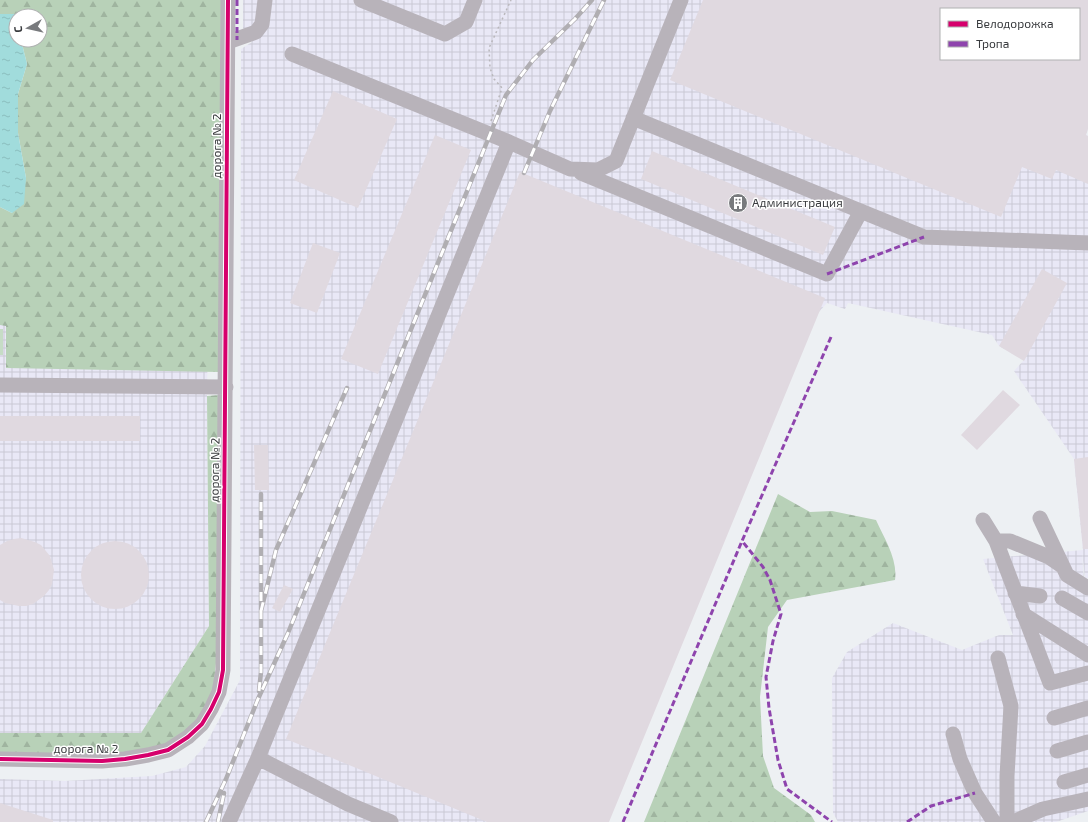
<svg xmlns="http://www.w3.org/2000/svg" width="1088" height="822" font-family="'Exo 2',sans-serif">
<style>
.industrial{fill:url(#industrial-grid);fill-rule:evenodd}
.forest{fill:url(#forest-firs)}
.pitch{fill:#c6dcc6}
.water{fill:url(#water-ripples)}
.building{fill:#e0d9e0;fill-rule:evenodd}
.lines{fill:none;stroke-linecap:round;stroke-linejoin:round}
.path{stroke:#b9b7bb;stroke-width:1.5;stroke-dasharray:2 3;stroke-linecap:butt}
.minor{stroke:#b8b3ba;stroke-width:15}
.rail-casing{stroke:#b0aeb2;stroke-width:4.5}
.rail{stroke:#fff;stroke-width:3;stroke-dasharray:9;stroke-linecap:butt}
.quiet{stroke:#8e44ad;stroke-width:3;stroke-dasharray:6 3;stroke-linecap:butt}
.cycleway-casing{stroke:#fff;stroke-width:6}
.cycleway{stroke:#d6006c;stroke-width:4}
.labels{text-anchor:middle;stroke-width:3;stroke-linejoin:round;paint-order:stroke}
.street-label{font-size:12px;fill:#393b3e;stroke:#fff}
.poi-label{font-size:12px;fill:#393b3e;stroke:#fff;text-anchor:start}
</style>
<defs>
<pattern id="industrial-grid" width="8" height="8" patternUnits="userSpaceOnUse"><rect width="8" height="8" fill="#e9e8f6"/><path d="M0 4h8M4 0v8" fill="none" stroke="#c9c8d4"/></pattern>
<pattern id="forest-firs" width="22" height="20" patternUnits="userSpaceOnUse"><rect width="22" height="20" fill="#b8d1b8"/><path d="M5 1l3.5 6h-7zM16 11l3.5 6h-7z" fill="#9fb49f"/></pattern>
<pattern id="water-ripples" width="26" height="14" patternUnits="userSpaceOnUse"><rect width="26" height="14" fill="#a1dcdc"/><path d="M2 4q2-2 4 0t4 0M15 11q2-2 4 0t4 0" fill="none" stroke="#8bbebe"/></pattern>
</defs>
<rect width="100%" height="100%" fill="#edf0f3"/>
<path class="industrial" d="M243,0H1088V129L1086,134L1088,136V578H1085L1082,552L1084,582H1088V811L1056,822H838L833,813L832,678L847,652L893,623L962,650L999,635H1013L983,559L1083,550L1074,459L1014,371L1024,360L999,346L992,335L848,303L845,309L827,303L818,313L607,822H0V779L65,781L152,776L186,767L205,746L240,680L241,49L252,42L243,28ZM941,9H1079V59H941Z
M0,265L209,270L207,396L209,626L141,733H0Z"/>
<path class="forest" d="M0,0H221L219,372L6,368V326L0,325V207L12,213L26,178L18,133V94L27,64L21,40H40V16H16L15,14H0Z
M219,395L216,663L213,692L196,724L172,742L150,750L107,755L0,753V733H141L209,626L207,396Z
M778,494L810,512L832,511L876,520C884,538 898,559 895,580L787,600L768,627L760,697L763,756L774,788L811,815L815,822H644Z"/>
<path class="pitch" d="M0,329H3V355H0Z"/>
<path class="water" d="M0,14H16V40H21L27,64L18,94V133L26,178L24,204L12,213L0,207Z"/>
<path class="building" d="M703,0H1088V129L1086,135L1088,136V184L1056,170L1052,179L1022,167L1001,217L670,80ZM941,9H1079V59H941Z
M333,91L397,119L358,208L294,180Z
M435,135L471,150L378,374L341,359Z
M652,151L835,227L823,255L641,179Z
M520,172L825,298L609,822H487L286,739Z
M313,243L340,253L317,313L290,303Z
M1042,269L1067,283L1024,361L999,346Z
M1003,390L1020,405L977,450L961,435Z
M0,416H140V441H0Z
M254,445H268L269,490H255Z
M1088,457V549H1083L1074,459Z
M21,538L35,542L41,545L50,556L54,570L52,584L49,590L44,596L33,604L26,606H19L5,603L0,600V545L7,541L14,539Z
M81 575a34 34 0 1 1 68 0a34 34 0 1 1-68 0Z
M284,585L293,589L280,612L272,608Z
M0,803L53,820V822H0Z"/>
<g class="lines">
<path class="path" d="M491,121L502,88L494,79L490,68L489,48L511,0"/>
<path class="minor" d="M361,0L445,34L466,22L475,0
M228,42L256,32L262,24L265,0
M292,54L509,142L570,169L598,170L616,161L681,0
M633,118L924,237L1088,243
M581,173L827,274L861,211
M0,385L226,387
M1040,518L1067,575L1088,588
M983,520L996,541L1050,683L1088,673
M996,541H1010L1049,557L1062,566
M1015,593L1040,596
M1062,598L1088,613
M1023,614L1088,655
M998,658L1011,706L1007,776V822
M1054,718L1088,708
M953,734L960,759L975,793L994,822
M1057,751L1088,742
M258,758L348,804L391,822
M0,759L102,761L125,759L148,755L168,750L188,737L202,724L211,709L219,692L223,670L228,0
M1064,782L1088,775
M229,822L258,758L509,142
M1013,822L1043,809L1088,799"/>
<g class="rail-casing">
<path id="rail" d="M524,173L550,111L604,0
M261,611L276,550L347,388
M259,691L261,672V494
M206,822L226,779L258,699L288,633L506,95L533,60L575,19L592,0
M218,822L224,793"/>
</g>
<use href="#rail" class="rail"/>
<path class="quiet" d="M237,0V40
M827,274L924,237
M831,337L742,541L763,567L770,580L781,614L773,641L766,677L769,708L778,760L787,789L832,822
M623,822L742,541
M907,822L931,806L975,793"/>
<g class="cycleway-casing">
<path id="cycleway" d="M0,759L102,761L125,759L148,755L168,750L188,737L202,724L211,709L219,692L223,670L228,0"/>
</g>
<use href="#cycleway" class="cycleway"/>
</g>
<defs>
<g id="building-disc" transform="scale(1)"><circle r="9.5" fill="#787a7d" stroke="#fff"/><path d="M-4-6H4V6H1V3H-1V6H-4ZM-2.5-4.3h1.7v1.8h-1.7ZM.8-4.3h1.7v1.8H.8ZM-2.5-1h1.7V.8h-1.7ZM.8-1h1.7V.8H.8Z" fill="#fff"/></g>
</defs>
<g fill-rule="evenodd">
<use href="#building-disc" x="738" y="203"/>
</g>
<g class="labels">
<g class="street-label">
<text transform="translate(217 146) rotate(-90)" y="4">дорога № 2</text>
<text transform="translate(215 470) rotate(-89)" y="4">дорога № 2</text>
<text x="86" y="753">дорога № 2</text>
</g>
<g class="poi-label">
<text x="752" y="207">Администрация</text>
</g>
</g>
<rect x="940" y="8" width="140" height="52" fill="#ffffff" stroke="#b0b1b2"/>
<rect x="948" y="21" width="20" height="6" fill="#d6006c" stroke="#b0b1b2"/>
<text x="976" y="28" font-size="12" fill="#393b3e">Велодорожка</text>
<rect x="948" y="41" width="20" height="6" fill="#8e44ad" stroke="#b0b1b2"/>
<text x="976" y="48" font-size="12" fill="#393b3e">Тропа</text>
<g transform="translate(28 28) rotate(262)"><circle r="19" fill="#ffffff" stroke="#b0b1b2"/>
<path d="M0-3L7 15L0 10L-7 15Z" fill="#787a7d"/>
<text y="-6" font-size="11" font-weight="bold" text-anchor="middle" fill="#393b3e">С</text>
</g>
</svg>
